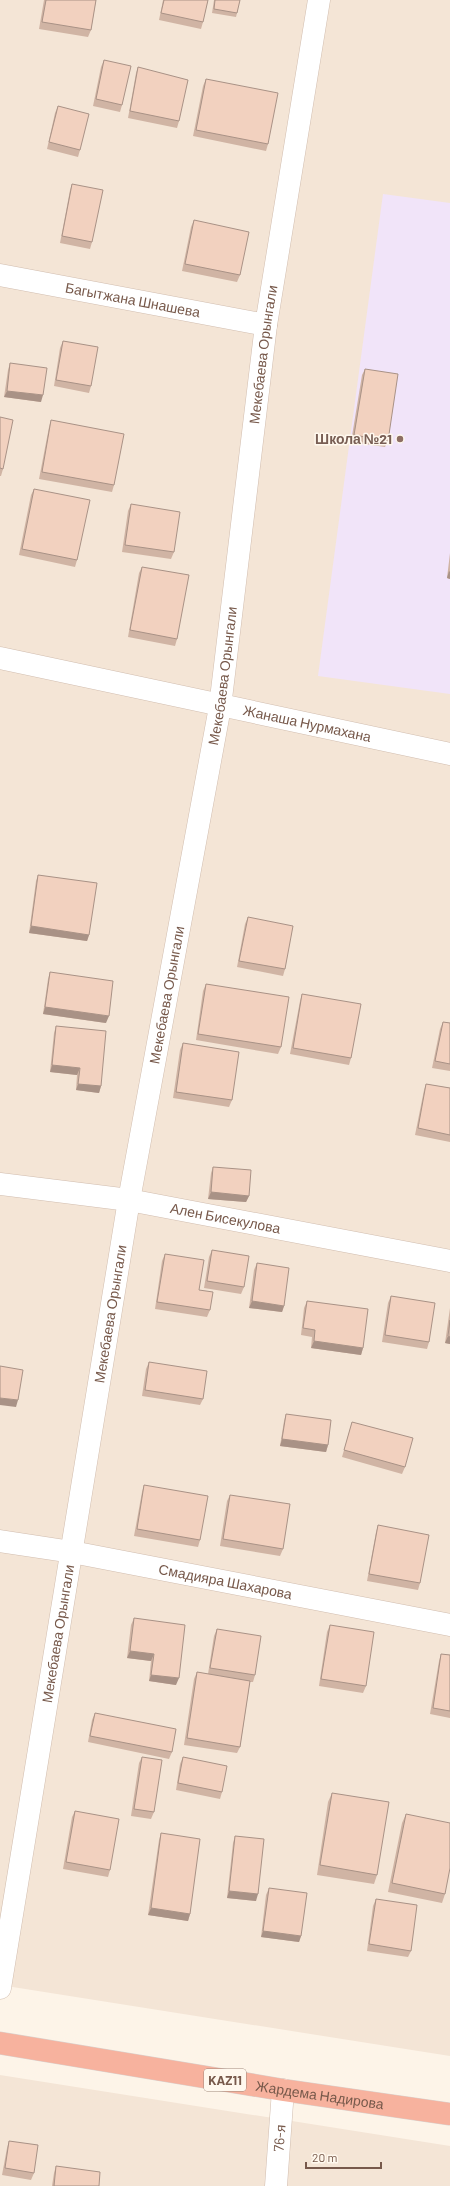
<svg xmlns="http://www.w3.org/2000/svg" width="450" height="2186" font-family="Barlow,sans-serif">
<style>
.residential{fill:#f4e5d6}
.education{fill:#f1e4f9}
.lines{fill:none;stroke-linecap:round;stroke-linejoin:round}
.street-casing{stroke:#d1bdaf;stroke-width:23}
.highway-casing{stroke:#d9d1cd;stroke-width:23}
.street{stroke:#fff;stroke-width:22}
.highway{stroke:#f7b29e;stroke-width:22}
.wall{fill:#d0b4a4}
.shaded-wall{fill:#a99286}
.building{fill:#f2d1bf;stroke:#a99286}
.education-dot{fill:#8d6e63;stroke:#fff8ee;stroke-width:1.5}
.labels{text-anchor:middle;stroke-width:3;stroke-linejoin:round;paint-order:stroke}
.shield{fill:#fff8ee;stroke:#a0897c;stroke-width:1}
.shield-label{font-size:13px;font-weight:bold;fill:#77594b}
.street-label{font-size:14px;fill:#77594b;stroke:#fff8ee}
.education-label{font-size:14px;font-weight:bold;fill:#785e54;stroke:#fff8ee;text-anchor:end}
</style>
<rect width="100%" height="100%" fill="#fdf4e8"/>
<path class="residential" d="M0,0H450V2056L0,1985Z
M0,2075L450,2146V2186H0Z"/>
<path class="education" d="M383,194L450,203V694L318,676Z"/>
<g class="lines">
<g class="street-casing">
<g id="street">
<path id="s1" d="M0,275L266,325"/>
<path id="s2" d="M0,658L450,754"/>
<path id="s3" d="M0,1184L129,1200L450,1261"/>
<path id="s4" d="M0,1541L72,1552L450,1625"/>
<path id="s5" d="M0,1988L129,1200L220,707L266,325L319,0"/>
<path id="s6" d="M276,2186L283,2090"/>
</g>
</g>
<g class="highway-casing">
<g id="highway">
<path id="s7" d="M0,2043L283,2090L450,2114"/>
</g>
</g>
<use href="#street" class="street"/>
<use href="#highway" class="highway"/>
</g>
<path class="wall" d="M44,0H96L91,30L88,37L39,29Z
M163,0H208L203,22L201,29L159,20Z
M214,0H240L237,13L236,17L212,13Z
M104,60L122,105L120,112L93,106L101,67Z
M138,67L179,121L177,128L128,118L136,73Z
M206,79L268,144L266,151L193,136L203,86Z
M58,106L80,150L78,157L47,149L55,113Z
M72,184L92,242L90,249L60,243L70,190Z
M194,220L240,275L237,282L182,271L191,227Z
M63,341L91,386L89,393L54,386L60,348Z
M10,363L41,402L4,397L8,370Z
M365,369L388,441L385,447L351,442L362,375Z
M0,417L3,469L1,476H0Z
M51,420L114,485L112,492L39,479L49,427Z
M34,489L77,560L75,567L19,555L31,495Z
M131,504L174,552L171,559L122,552L128,511Z
M450,553V579L447,578Z
M142,567L177,639L175,646L128,637L139,573Z
M38,875L89,935L87,941L29,933L36,881Z
M248,917L285,969L283,976L237,967L245,924Z
M50,972L106,1023L43,1014L48,979Z
M206,984L281,1047L278,1054L196,1040L203,991Z
M302,994L351,1058L349,1065L290,1054L300,1001Z
M443,1022L450,1023V1071L432,1068L440,1029Z
M56,1026L101,1086L99,1093L76,1090L77,1075L50,1072L54,1033Z
M183,1043L232,1100L229,1107L173,1098L180,1050Z
M426,1084L450,1088V1142L415,1135L424,1090Z
M213,1167L249,1196L246,1202L208,1199L211,1173Z
M212,1250L244,1287L241,1294L204,1288L209,1257Z
M165,1254L199,1290L210,1310L207,1317L155,1309L162,1261Z
M257,1263L284,1306L282,1312L249,1308L254,1270Z
M391,1296L429,1342L427,1349L382,1342L388,1303Z
M307,1301L363,1348L361,1355L311,1348L312,1337L301,1335L304,1308Z
M450,1308V1344L445,1343Z
M149,1362L203,1399L200,1405L142,1396L146,1369Z
M286,1414L328,1445L326,1452L280,1446L284,1421Z
M352,1422L405,1467L402,1474L342,1457Z
M144,1485L200,1540L198,1547L134,1536L142,1492Z
M230,1495L283,1549L280,1556L220,1546L227,1501Z
M378,1525L420,1583L418,1590L367,1581L376,1532Z
M134,1618L176,1685L149,1681L151,1661L127,1658L131,1625Z
M330,1625L366,1686L363,1693L319,1686L327,1632Z
M217,1629L255,1675L253,1682H250L240,1747L237,1753L184,1745L194,1679L197,1672L208,1674L214,1636Z
M441,1654L450,1655V1718L430,1714L439,1661Z
M95,1713L172,1752L169,1759L88,1742L92,1720Z
M142,1757L154,1812L151,1819L131,1816L139,1763Z
M183,1757L222,1792L220,1799L176,1790L180,1764Z
M332,1793L377,1875L374,1884L317,1875L328,1802Z
M75,1811L110,1870L108,1877L63,1869L72,1817Z
M406,1814L445,1894L442,1903L388,1892L402,1823Z
M161,1833L190,1914L188,1921L148,1915L159,1840Z
M235,1836L256,1901L227,1898L233,1843Z
M269,1888L301,1936L299,1942L261,1937L266,1895Z
M376,1899L411,1951L408,1957L367,1951L373,1906Z
M9,2141L34,2173L31,2180L2,2175L7,2148Z
M56,2166L99,2186H52L54,2173Z"/>
<path class="shaded-wall" d="M7,391L43,395L41,402L4,397Z
M449,571L450,572V579L447,578Z
M31,926L89,935L87,941L29,933Z
M45,1007L109,1016L106,1023L43,1014Z
M52,1065L80,1068L77,1075L50,1072Z
M78,1084L101,1086L99,1093L76,1090Z
M211,1192L249,1196L246,1202L208,1199Z
M252,1301L284,1306L282,1312L249,1308Z
M448,1336L450,1337V1344L445,1343Z
M314,1341L363,1348L361,1355L311,1348Z
M0,1398L18,1400L16,1407L0,1405Z
M282,1439L328,1445L326,1452L280,1446Z
M130,1651L154,1654L151,1661L127,1658Z
M151,1675L179,1678L176,1685L149,1681Z
M229,1891L258,1894L256,1901L227,1898Z
M151,1908L190,1914L188,1921L148,1915Z
M263,1931L301,1936L299,1942L261,1937Z"/>
<path class="building" d="M46,0H96L91,30L42,22Z
M164,0H208L203,22L161,13Z
M215,0H240L237,13L214,9Z
M104,60L131,66L122,105L96,99Z
M138,67L188,80L179,121L130,111Z
M206,79L278,93L268,144L196,130Z
M58,106L89,114L80,150L49,142Z
M72,184L103,190L92,242L62,236Z
M194,220L249,232L240,275L185,264Z
M63,341L98,347L91,386L56,380Z
M10,363L47,368L43,395L7,391Z
M365,369L398,374L388,441L354,435Z
M0,417L13,420L3,469L0,468Z
M51,420L124,434L114,485L42,472Z
M34,489L90,500L77,560L22,549Z
M131,504L180,512L174,552L125,545Z
M142,567L189,575L177,639L130,630Z
M38,875L97,883L89,935L31,926Z
M248,917L293,926L285,969L239,961Z
M50,972L113,981L109,1016L45,1007Z
M206,984L289,997L281,1047L198,1034Z
M302,994L361,1004L351,1058L293,1048Z
M443,1022L450,1023V1064L435,1061Z
M56,1026L106,1031L101,1086L78,1084L80,1068L52,1065Z
M183,1043L239,1052L232,1100L176,1092Z
M426,1084L450,1088V1135L418,1128Z
M213,1167L251,1170L249,1196L211,1192Z
M212,1250L249,1256L244,1287L207,1281Z
M165,1254L204,1260L199,1290L213,1292L210,1310L157,1302Z
M257,1263L289,1268L284,1306L252,1301Z
M391,1296L435,1303L429,1342L385,1335Z
M307,1301L368,1309L363,1348L314,1341L315,1330L303,1328Z
M450,1320V1337L448,1336Z
M149,1362L207,1371L203,1399L145,1390Z
M0,1366L23,1370L18,1400L0,1398Z
M286,1414L331,1420L328,1445L282,1439Z
M352,1422L413,1438L405,1467L344,1450Z
M144,1485L208,1496L200,1540L137,1529Z
M230,1495L290,1504L283,1549L223,1539Z
M378,1525L429,1535L420,1583L369,1574Z
M134,1618L185,1625L179,1678L151,1675L154,1654L130,1651Z
M330,1625L374,1632L366,1686L321,1679Z
M217,1629L261,1636L255,1675L210,1668Z
M441,1654L450,1655V1711L433,1708Z
M197,1672L250,1681L240,1747L187,1738Z
M95,1713L176,1729L172,1752L90,1736Z
M142,1757L162,1760L154,1812L134,1809Z
M183,1757L227,1766L222,1792L178,1783Z
M332,1793L389,1802L377,1875L320,1865Z
M75,1811L119,1819L110,1870L66,1862Z
M406,1814L450,1823V1868L445,1894L392,1883Z
M161,1833L200,1839L190,1914L151,1908Z
M235,1836L264,1839L258,1894L229,1891Z
M269,1888L307,1893L301,1936L263,1931Z
M376,1899L417,1905L411,1951L369,1944Z
M9,2141L38,2145L34,2173L5,2168Z
M56,2166L100,2172L99,2186H54Z"/>
<circle class="education-dot" cx="400" cy="439" r="4"/>
<g class="labels">
<rect class="shield" x="204" y="2069" width="42" height="22" rx="3"/>
<g class="shield-label">
<text x="225" y="2085">KAZ11</text>
</g>
<g class="street-label">
<text dy="5" stroke="none"><textPath href="#s1" startOffset="135">Багытжана Шнашева</textPath></text>
<text dy="5" stroke="none"><textPath href="#s5" startOffset="1655">Мекебаева Орынгали</textPath></text>
<text dy="5" stroke="none"><textPath href="#s5" startOffset="1331">Мекебаева Орынгали</textPath></text>
<text dy="5" stroke="none"><textPath href="#s2" startOffset="314">Жанаша Нурмахана</textPath></text>
<text dy="5" stroke="none"><textPath href="#s5" startOffset="1007">Мекебаева Орынгали</textPath></text>
<text dy="5" stroke="none"><textPath href="#s3" startOffset="228">Ален Бисекулова</textPath></text>
<text dy="5" stroke="none"><textPath href="#s5" startOffset="683">Мекебаева Орынгали</textPath></text>
<text dy="5" stroke="none"><textPath href="#s4" startOffset="229">Смадияра Шахарова</textPath></text>
<text dy="5" stroke="none"><textPath href="#s5" startOffset="359">Мекебаева Орынгали</textPath></text>
<text dy="5" stroke="none"><textPath href="#s7" startOffset="324">Жардема Надирова</textPath></text>
<text dy="5" stroke="none"><textPath href="#s6" startOffset="48">76-я</textPath></text>
</g>
<g class="education-label">
<text x="392" y="444">Школа №21</text>
</g>
</g>
<path d="M306 2162v6h75v-6" fill="none" stroke="#77594b" stroke-width="2"/>
<text x="312" y="2162" font-size="12" fill="#77594b" stroke="#fff8ee" stroke-width="3" paint-order="stroke">20 m</text>
</svg>
